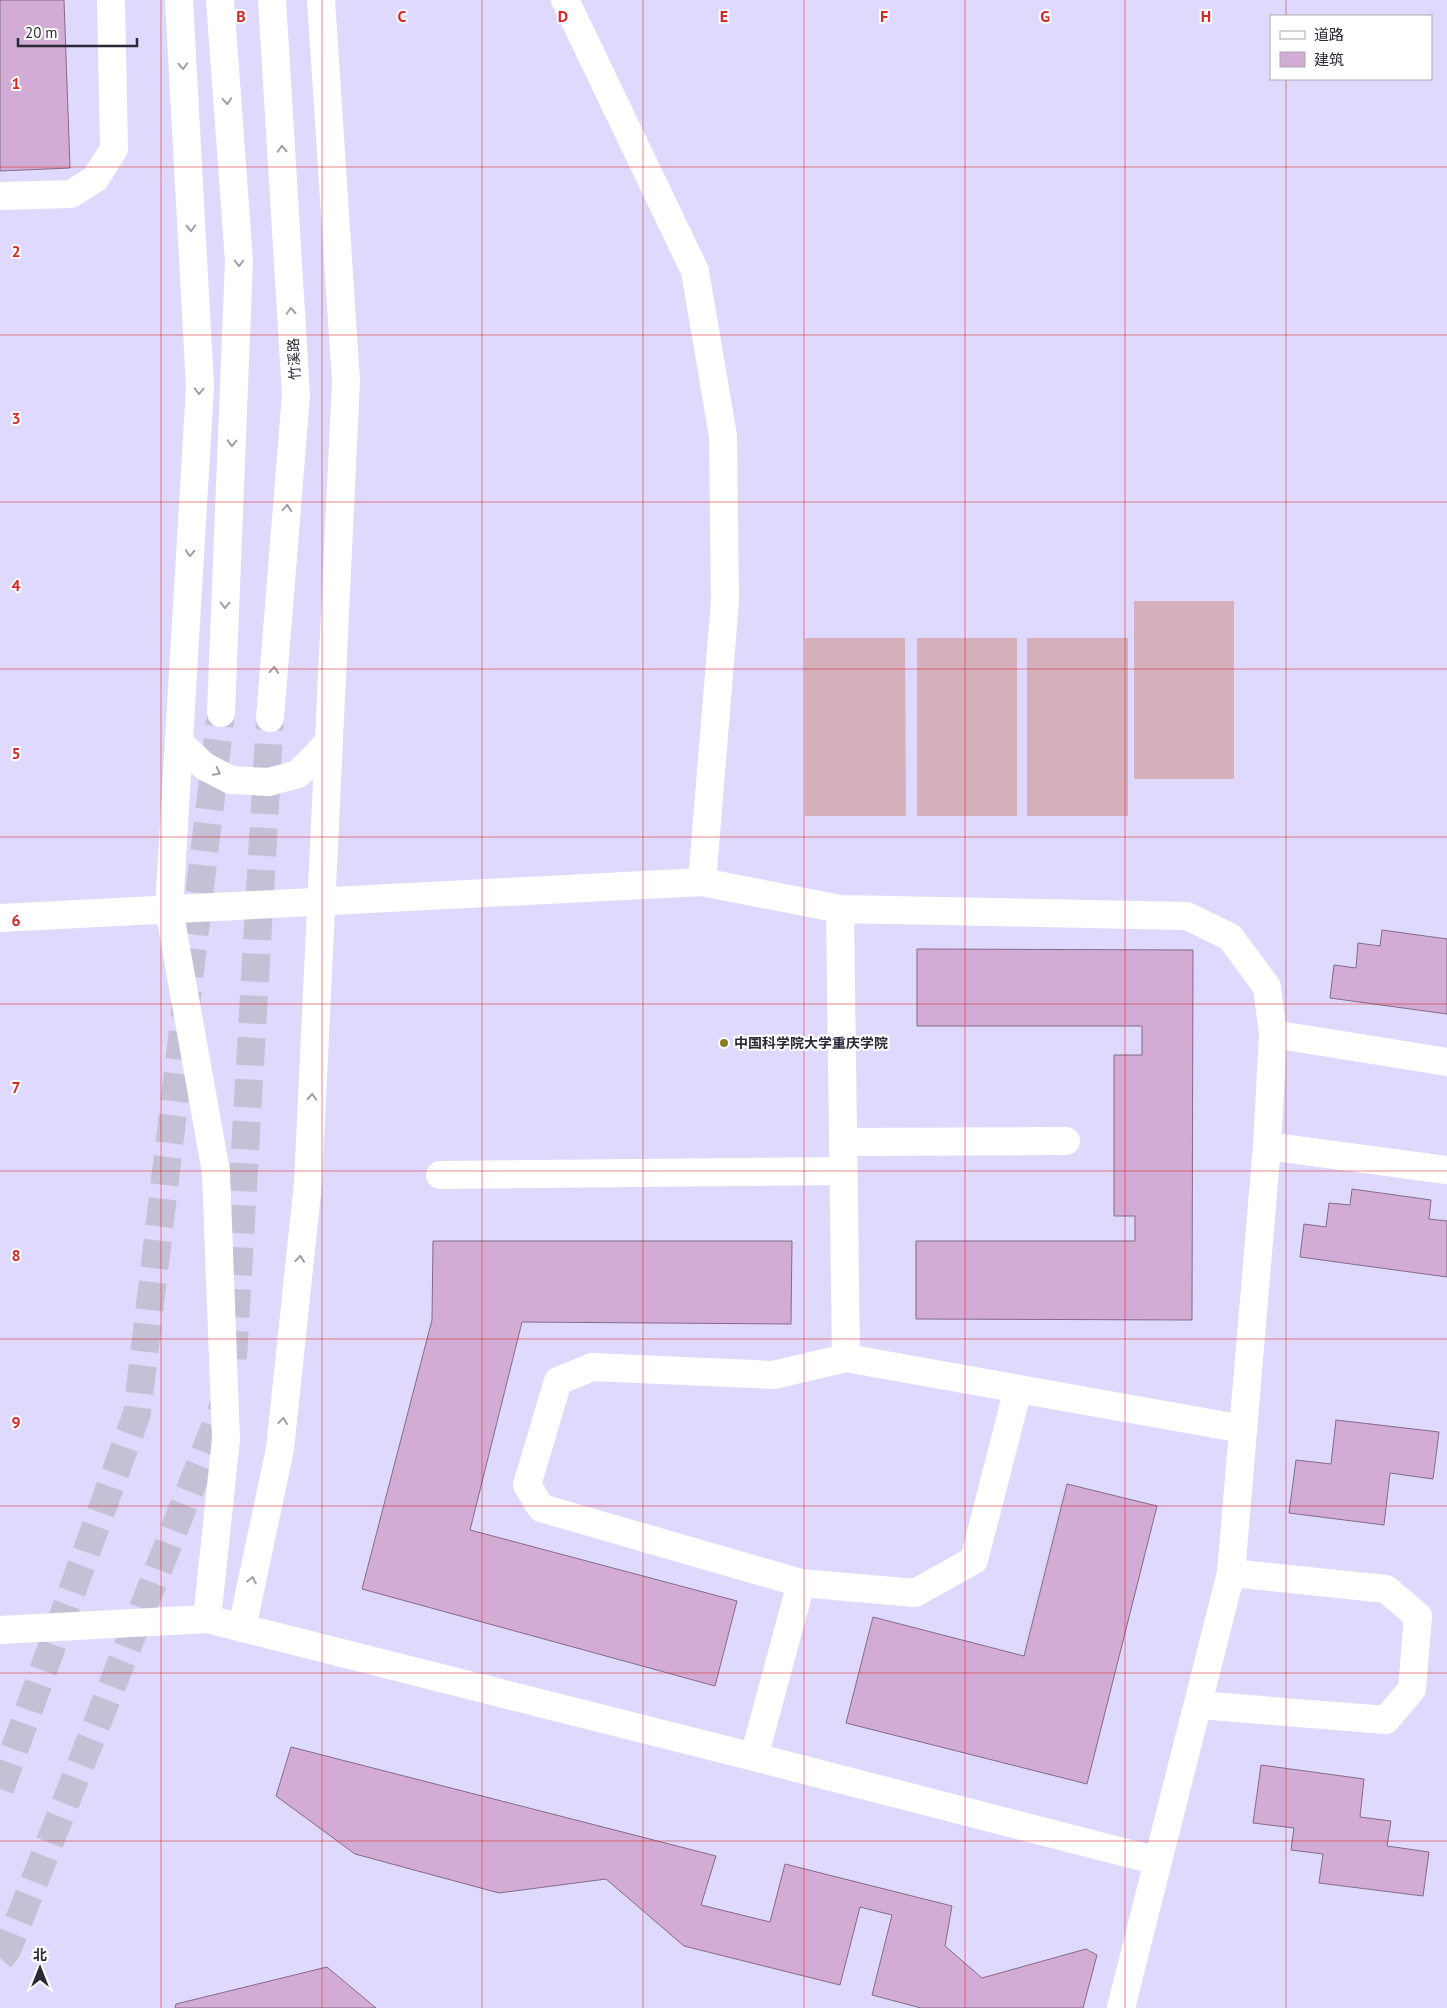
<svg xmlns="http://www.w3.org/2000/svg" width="1447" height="2008" font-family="'PT Sans','Noto Sans SC',sans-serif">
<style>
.built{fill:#dfdafd;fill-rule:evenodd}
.pitch{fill:#d5b0ba}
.building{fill:#d3acd5;stroke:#846b85}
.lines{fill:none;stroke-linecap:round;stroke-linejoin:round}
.minor-tunnel{stroke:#c4c1d6;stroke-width:28;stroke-dasharray:28 14;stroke-linecap:butt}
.minor{stroke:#fff;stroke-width:28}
.oneway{stroke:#a09fa5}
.grid{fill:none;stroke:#d62828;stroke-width:1;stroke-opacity:0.55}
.poi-dot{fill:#8a7d24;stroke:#fff;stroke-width:2}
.labels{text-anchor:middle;stroke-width:4;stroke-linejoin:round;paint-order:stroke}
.street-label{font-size:14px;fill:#2b2937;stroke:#fff}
.poi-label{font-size:14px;font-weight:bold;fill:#2b2937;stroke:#fff;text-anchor:start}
.grid-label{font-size:16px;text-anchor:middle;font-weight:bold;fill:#d62828;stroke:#fff;stroke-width:4;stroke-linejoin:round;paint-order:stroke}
</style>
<rect width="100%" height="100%" fill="#eae7fe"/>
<path class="built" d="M0,0H1447V2008H0ZM1271,16H1431V79H1271Z"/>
<path class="pitch" d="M1134,601H1234V779H1134Z
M805,638H905L906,816H805Z
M917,638H1017V816H917Z
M1027,638H1128V816H1027Z"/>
<path class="building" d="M0,0H64L70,168L0,171Z
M1382,930L1447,939V1014L1330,998L1334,965L1356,968L1358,943L1380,946Z
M917,949L1193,950L1192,1320L916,1319V1241H1135V1216H1114V1055H1142V1026H917Z
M1352,1189L1431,1200L1429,1219L1447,1221V1277L1300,1257L1304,1224L1326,1227L1329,1203L1350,1205Z
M433,1241H792L791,1324L522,1322L470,1530L737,1601L715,1686L362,1589L432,1320Z
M1336,1420L1439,1432L1433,1479L1390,1473L1384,1525L1289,1513L1296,1460L1331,1464Z
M1067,1484L1157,1506L1087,1784L846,1723L873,1617L1024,1656Z
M291,1747L716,1856L701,1905L770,1922L785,1864L952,1906L945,1946L982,1978L1086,1949L1097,1955L1083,2008H921L872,1995L892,1915L860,1907L840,1985L684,1946L606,1879L499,1893L355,1854L276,1796Z
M1261,1765L1364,1779L1360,1817L1391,1821L1387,1846L1429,1852L1423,1896L1319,1883L1323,1854L1291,1850L1294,1828L1253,1823Z
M327,1967L376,2008H175L176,2004Z"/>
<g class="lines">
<path class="minor-tunnel" d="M233,1359L270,718
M0,1789L137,1413L221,713
M0,1958L7,1950L226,1399"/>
<path class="minor" d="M179,0L200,387L169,909L216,1172L226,1439L207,1619
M220,0L239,261L221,713
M565,0L695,271L723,436L725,601L702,882
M0,196L71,194L95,179L114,149L111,0
M270,718L296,395L272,0
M179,742L204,766L231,780L269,782L298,774L328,743
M840,909L846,1358
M0,918L702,882L840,909L1187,916L1230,937L1267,987L1273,1034L1267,1146L1231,1573L1158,1861
M1273,1034L1447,1062
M843,1142L1066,1141
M1267,1146L1447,1170
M440,1175L843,1171
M1018,1389L974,1560L915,1593L801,1583L541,1508L527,1485L558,1381L592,1367L773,1375L846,1358L1243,1429
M242,1628L280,1449L308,1183L346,381L321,0
M0,1630L207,1619L754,1757L1158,1861L1121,2008
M1199,1705L1386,1720L1412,1689L1418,1616L1386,1589L1231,1573
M754,1757L801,1583"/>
</g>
<defs><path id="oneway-chevron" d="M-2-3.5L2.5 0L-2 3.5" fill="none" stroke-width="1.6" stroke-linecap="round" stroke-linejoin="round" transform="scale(1.25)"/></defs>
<g class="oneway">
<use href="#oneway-chevron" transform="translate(183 66) rotate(87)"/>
<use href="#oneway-chevron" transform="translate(227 101) rotate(86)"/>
<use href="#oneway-chevron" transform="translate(282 149) rotate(-93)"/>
<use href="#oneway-chevron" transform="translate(191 228) rotate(87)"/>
<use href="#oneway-chevron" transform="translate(239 263) rotate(90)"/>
<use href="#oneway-chevron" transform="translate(291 311) rotate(-93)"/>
<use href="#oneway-chevron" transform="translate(199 391) rotate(91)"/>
<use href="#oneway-chevron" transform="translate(232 443) rotate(92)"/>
<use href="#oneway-chevron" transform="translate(287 508) rotate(-85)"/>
<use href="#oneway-chevron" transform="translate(190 553) rotate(93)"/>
<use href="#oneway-chevron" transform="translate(225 605) rotate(92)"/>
<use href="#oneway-chevron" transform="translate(274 670) rotate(-85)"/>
<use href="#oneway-chevron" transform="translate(217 772) rotate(27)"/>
<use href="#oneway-chevron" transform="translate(312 1097) rotate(-87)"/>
<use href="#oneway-chevron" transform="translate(300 1259) rotate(-84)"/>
<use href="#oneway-chevron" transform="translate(283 1421) rotate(-84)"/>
<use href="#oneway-chevron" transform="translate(252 1580) rotate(-78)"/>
</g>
<path class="grid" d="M161,0V2008M322,0V2008M482,0V2008M643,0V2008M804,0V2008M965,0V2008M1125,0V2008M1286,0V16M1286,79V2008M0,167H1447M0,335H1447M0,502H1447M0,669H1447M0,837H1447M0,1004H1447M0,1171H1447M0,1339H1447M0,1506H1447M0,1673H1447M0,1841H1447"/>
<circle class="poi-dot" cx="724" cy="1043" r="5"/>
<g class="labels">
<g class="street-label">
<text transform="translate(294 359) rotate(-93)" y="5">竹溪路</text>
</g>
<g class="poi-label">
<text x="734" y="1048">中国科学院大学重庆学院</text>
</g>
</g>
<g class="grid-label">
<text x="241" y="22">B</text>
<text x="402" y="22">C</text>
<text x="563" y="22">D</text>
<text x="724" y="22">E</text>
<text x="884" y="22">F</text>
<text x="1045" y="22">G</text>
<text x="1206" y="22">H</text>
<text x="16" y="89">1</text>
<text x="16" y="257">2</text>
<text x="16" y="424">3</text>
<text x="16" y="591">4</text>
<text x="16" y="759">5</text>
<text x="16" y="926">6</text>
<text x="16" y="1093">7</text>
<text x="16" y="1261">8</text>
<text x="16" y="1428">9</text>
</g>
<rect x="1270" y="15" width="162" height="65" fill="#ffffff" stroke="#aaa9af"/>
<rect x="1280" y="31" width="25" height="8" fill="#ffffff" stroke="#aaa9af"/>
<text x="1314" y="40" font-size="15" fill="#2b2937">道路</text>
<rect x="1280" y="52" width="25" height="15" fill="#d3acd5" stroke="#aaa9af"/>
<text x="1314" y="65" font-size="15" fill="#2b2937">建筑</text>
<g transform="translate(40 1968)" stroke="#ffffff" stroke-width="4" paint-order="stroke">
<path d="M0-4L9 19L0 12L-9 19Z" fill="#2b2937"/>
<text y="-8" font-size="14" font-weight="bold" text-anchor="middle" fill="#2b2937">北</text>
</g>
<path d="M18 38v8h119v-8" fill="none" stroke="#2b2937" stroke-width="2.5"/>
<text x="25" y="38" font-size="15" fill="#2b2937" stroke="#ffffff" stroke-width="4" paint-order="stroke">20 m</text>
</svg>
